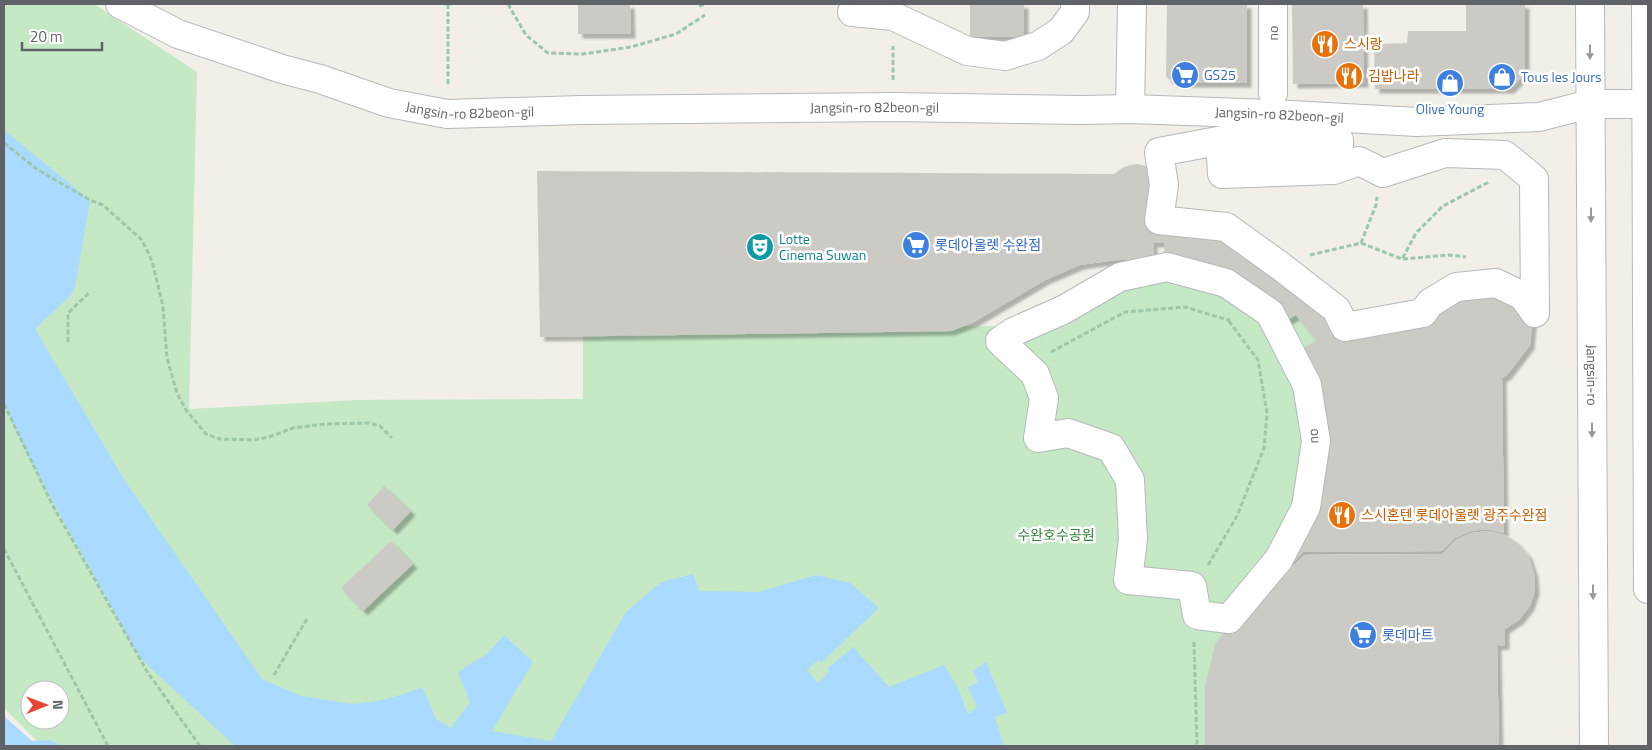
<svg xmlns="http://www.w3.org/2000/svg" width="1652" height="750" font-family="'Titillium Web','Noto Sans KR',sans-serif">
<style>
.green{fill:#c5e8c5;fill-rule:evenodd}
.water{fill:#aadaff}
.building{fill:#cccac5;filter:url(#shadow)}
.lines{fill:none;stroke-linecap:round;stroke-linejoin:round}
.street-casing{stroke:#b5b8bc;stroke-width:30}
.secondary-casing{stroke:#b6babf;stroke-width:30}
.path{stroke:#9cc7a9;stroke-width:3;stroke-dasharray:5 2.5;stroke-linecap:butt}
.street{stroke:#fff;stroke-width:28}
.secondary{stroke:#fff;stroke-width:28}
.oneway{fill:#979a9d}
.labels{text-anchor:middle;stroke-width:5;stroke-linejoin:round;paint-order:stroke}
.street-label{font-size:14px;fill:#5f6368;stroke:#fff}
.food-label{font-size:14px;fill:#c56008;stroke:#fff;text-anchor:start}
.shop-label{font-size:14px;fill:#366cbe;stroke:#fff;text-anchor:start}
.culture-label{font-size:14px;fill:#0d838f;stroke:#fff;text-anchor:start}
.park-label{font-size:14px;fill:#348238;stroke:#fff}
</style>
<defs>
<filter id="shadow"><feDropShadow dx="4.5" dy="4.5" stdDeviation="1" flood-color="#0004"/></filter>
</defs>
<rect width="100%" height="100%" fill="#f1efe8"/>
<path class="green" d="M4,4H94L197,72L189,409L357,400L583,399V329L1029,326L1114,276L1292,283L1335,381L1277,575L1218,705L1219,746H42L4,708ZM30,690H60V720H30Z"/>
<path class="water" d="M4,130L90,200L75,287L69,297L35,329L125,481L262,679L301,696L352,704L378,701L404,694L422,687L436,719L451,728L470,702L458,672L488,653L504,635L533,662L492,731L551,741L626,612L661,582L693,574L699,591L759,592L816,575L850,583L879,608L821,663L818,660L807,670L818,683L829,672L827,669L853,647L889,687L944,665L958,688L968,714L977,707L968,687L978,682L973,671L986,662L1007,713L995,717L1004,746H235L140,658L32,464L4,404Z
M4,713L6,718L32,741L50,740L63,746H4Z"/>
<path class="building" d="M578,4H630L631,34H578Z
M970,4H1024V37H970Z
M1167,4H1247V83H1175L1166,77Z
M1292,4H1363L1364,83L1293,84Z
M1466,4H1525V74L1510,89H1375L1374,44L1407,43L1408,31H1466Z
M1138,164L1146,166L1154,171L1163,203L1249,234L1339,329L1496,285L1533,316L1530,345L1507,375L1502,378L1504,533L1487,529L1471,531L1455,538L1442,551L1303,552L1285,571L1314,453L1292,353L1316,341L1296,315L1282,324L1163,263L1165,243H1153L1154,259L1116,260L1080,265L1045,280L974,322L951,331L540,337L537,171L1114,174L1122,168L1130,165Z
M384,486L411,511L393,530L367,505Z
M1488,531L1505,535L1517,542L1528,555L1534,573L1535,590L1530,606L1519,620L1505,629V645L1497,646L1499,746H1205V686L1215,644L1231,622L1286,574L1304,555L1442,554L1456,540L1471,533Z
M391,541L413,564L363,611L341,588Z"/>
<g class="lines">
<g class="street-casing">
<g id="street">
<path id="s1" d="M120,4L178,34L282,69L320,79L389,103L447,114L581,110L894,107L1082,110L1130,109L1273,114L1417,122L1539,117L1590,104H1646"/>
<path d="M1273,4V93"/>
<path d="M852,12L893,16L967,51L1005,56L1038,46L1061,31L1075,12V4"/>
<path d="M1130,109L1132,4"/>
<path d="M1223,140H1339V151L1332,155H1221L1222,174L1334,170L1359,161L1383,173L1445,153L1505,155L1534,179L1535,313L1523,296L1496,283L1456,287L1430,303L1423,313L1345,327L1336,309L1279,265L1226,227L1159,220L1164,185L1159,152Z"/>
<path d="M1167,267L1226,283L1270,313L1307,385L1316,441L1306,507L1279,559L1229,619L1197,615L1192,586L1128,580L1133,539L1130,480L1111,448L1068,433L1038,438L1044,398L1035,374L1000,341L1013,332L1063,310L1120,277Z"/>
</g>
</g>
<g class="secondary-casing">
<g id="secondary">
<path id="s2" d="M1590,4L1594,746"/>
<path d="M1646,4L1648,589"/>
</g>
</g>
<path class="path" d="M448,4V84
M510,4L509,6L526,35L548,53L583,54L631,47L676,34L705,15
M699,6L706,4
M893,80V46
M4,143L38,170L90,200L103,205L142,240L152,261L163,306L167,358L177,393L186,410L206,434L220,439L253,440L269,437L293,428L325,424L369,423L380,426L392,438
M1361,243L1376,205L1377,197
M1310,255L1361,243L1402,259L1416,233L1443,206L1489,182
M1403,259L1448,255L1466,257
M68,342V313L90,292
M1051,352L1125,312L1185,307L1228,320L1230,319
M4,404L53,506L148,673L200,746
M4,549L108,746
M1208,565L1237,516L1264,448L1267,413L1258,360L1228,320
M1194,642L1197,746
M274,675L308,617"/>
<use href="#street" class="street"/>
<use href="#secondary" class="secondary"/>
</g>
<defs><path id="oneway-solid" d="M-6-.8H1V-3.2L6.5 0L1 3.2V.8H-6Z" transform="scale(1.25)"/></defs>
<g class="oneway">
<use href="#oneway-solid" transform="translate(1590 52) rotate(90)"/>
<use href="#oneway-solid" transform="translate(1591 215) rotate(90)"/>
<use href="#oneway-solid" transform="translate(1592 430) rotate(90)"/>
<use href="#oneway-solid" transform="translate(1593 592) rotate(90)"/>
</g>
<defs>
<g id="restaurant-disc" transform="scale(1.4375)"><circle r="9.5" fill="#e8710a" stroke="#fff"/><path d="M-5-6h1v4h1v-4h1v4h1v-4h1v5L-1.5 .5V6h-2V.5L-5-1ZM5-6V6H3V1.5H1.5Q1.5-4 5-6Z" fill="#fff"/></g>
<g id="supermarket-disc" transform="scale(1.4375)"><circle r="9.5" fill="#3f7fe0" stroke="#fff"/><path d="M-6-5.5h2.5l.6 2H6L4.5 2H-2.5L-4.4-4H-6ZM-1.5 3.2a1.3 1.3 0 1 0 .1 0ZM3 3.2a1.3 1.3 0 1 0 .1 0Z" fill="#fff"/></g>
<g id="shop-disc" transform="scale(1.4375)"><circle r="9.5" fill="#3f7fe0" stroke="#fff"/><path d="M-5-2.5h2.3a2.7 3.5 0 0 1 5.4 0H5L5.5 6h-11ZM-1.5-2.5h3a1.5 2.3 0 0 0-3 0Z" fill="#fff"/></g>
<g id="theatre-disc" transform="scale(1.4375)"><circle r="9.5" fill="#0f9aa8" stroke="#fff"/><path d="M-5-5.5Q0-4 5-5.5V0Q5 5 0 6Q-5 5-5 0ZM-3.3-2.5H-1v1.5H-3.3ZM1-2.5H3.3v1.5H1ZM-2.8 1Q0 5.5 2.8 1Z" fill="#fff"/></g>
</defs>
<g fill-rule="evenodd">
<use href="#restaurant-disc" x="1325" y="44"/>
<use href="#supermarket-disc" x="1185" y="75"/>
<use href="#restaurant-disc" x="1349" y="76"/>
<use href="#shop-disc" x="1502" y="77"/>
<use href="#shop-disc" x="1450" y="83"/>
<use href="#supermarket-disc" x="916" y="245"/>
<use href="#theatre-disc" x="760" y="247"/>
<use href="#restaurant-disc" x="1342" y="515"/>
<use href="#supermarket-disc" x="1363" y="635"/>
</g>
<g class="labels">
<g class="street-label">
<text transform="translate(1273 33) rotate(-90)" y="5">no</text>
<text dy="5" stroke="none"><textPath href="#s1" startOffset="774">Jangsin-ro 82beon-gil</textPath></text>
<text dy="5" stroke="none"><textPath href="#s1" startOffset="369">Jangsin-ro 82beon-gil</textPath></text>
<text dy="5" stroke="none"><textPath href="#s1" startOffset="1179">Jangsin-ro 82beon-gil</textPath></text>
<text dy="5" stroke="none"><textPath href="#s2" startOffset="371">Jangsin-ro</textPath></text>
<text transform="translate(1313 436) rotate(-93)" y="5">no</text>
</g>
<g class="food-label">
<text x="1344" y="49">스시랑</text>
<text x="1368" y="81">김밥나라</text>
<text x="1361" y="520">스시혼텐 롯데아울렛 광주수완점</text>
</g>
<g class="shop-label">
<text x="1204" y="80">GS25</text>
<text x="1521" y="82">Tous les Jours</text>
<text x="1450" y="114" text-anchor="middle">Olive Young</text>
<text x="935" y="250">롯데아울렛 수완점</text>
<text x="1382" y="640">롯데마트</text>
</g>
<g class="culture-label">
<text x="779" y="244">Lotte<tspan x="779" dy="16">Cinema Suwan</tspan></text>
</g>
<g class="park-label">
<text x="1056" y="540">수완호수공원</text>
</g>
</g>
<rect width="1652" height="750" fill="none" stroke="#5f6368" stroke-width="10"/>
<g transform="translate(45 705) rotate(89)"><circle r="24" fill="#ffffff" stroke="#bfc1c3"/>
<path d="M0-4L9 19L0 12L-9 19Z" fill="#ea4335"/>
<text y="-8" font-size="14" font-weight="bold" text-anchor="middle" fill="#5f6368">N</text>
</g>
<path d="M22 42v8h80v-8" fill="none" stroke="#5f6368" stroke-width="2.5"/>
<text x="30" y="42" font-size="15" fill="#5f6368" stroke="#ffffff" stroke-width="4" paint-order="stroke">20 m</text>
</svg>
